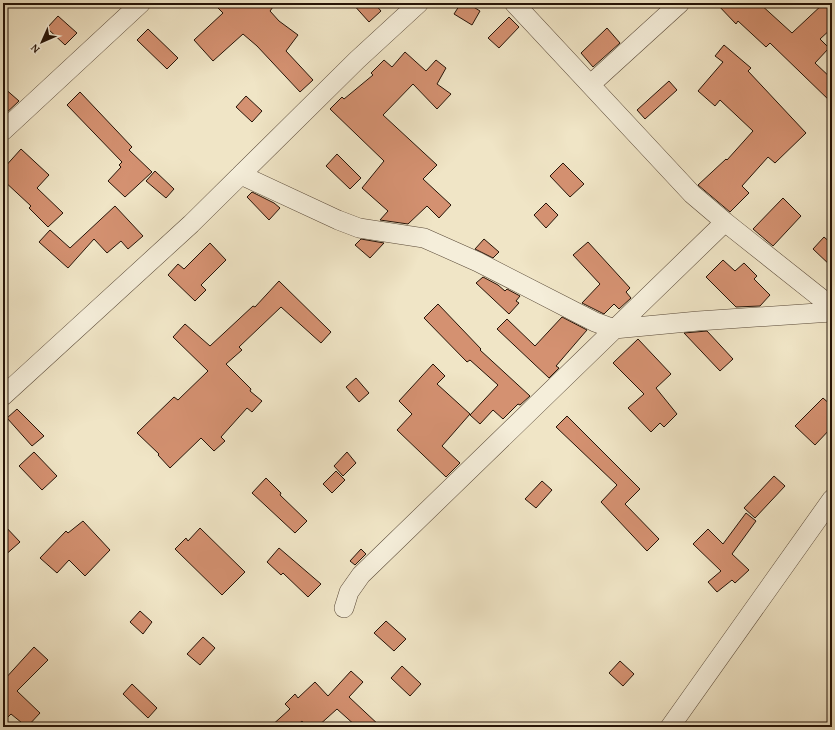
<svg xmlns="http://www.w3.org/2000/svg" width="835" height="730" font-family="'Gentium Book Plus',serif">
<style>
.building{fill:#d49171;stroke:#251307}
.lines{fill:none;stroke-linecap:round;stroke-linejoin:round}
.street-casing{stroke:#584837;stroke-width:20}
.street{stroke:#f5eeda;stroke-width:19}
</style>
<rect width="100%" height="100%" fill="#f0e5c6"/>
<filter id="stains"><feTurbulence type="fractalNoise" baseFrequency=".005" numOctaves="4"/><feColorMatrix values="0 0 0 0 .2 0 0 0 0 .09 0 0 0 0 .02 0 0 0 .5 -.17"/></filter>
<radialGradient id="worn" r=".72"><stop offset=".6" stop-color="#630" stop-opacity="0"/><stop offset="1" stop-color="#630" stop-opacity=".3"/></radialGradient>
<path class="building" d="M213,3H276L270,11L279,21L298,35L286,51L313,80L300,92L257,46L243,34L213,61L194,40L223,13Z
M352,3H374L381,11L369,22Z
M461,3H467L480,11L472,25L454,14Z
M716,3H759L792,33L824,3H832V28L820,39L829,48L815,63L832,79V103L770,43L766,47L738,21L736,24Z
M58,16L77,33L65,45L47,28Z
M509,17L519,27L499,48L488,38Z
M607,28L620,43L593,67L581,53Z
M148,29L178,58L167,69L137,40Z
M724,45L751,68L748,71L806,133L775,163L768,157L742,186L749,193L730,212L698,185L726,159L727,160L753,131L720,100L715,106L698,91L723,62L715,56Z
M405,52L426,71L436,60L446,68L437,84L451,94L437,109L413,84L383,115L437,165L423,179L451,205L439,218L427,206L408,224L380,220L388,211L362,188L384,161L330,109L342,97L344,99L373,75L371,73L384,60L392,67Z
M669,81L677,90L645,119L637,110Z
M3,87L19,101L3,116Z
M80,92L132,147L129,150L152,172L125,197L108,181L121,167L119,165L122,162L67,105Z
M246,96L262,111L252,122L236,107Z
M21,149L49,175L37,188L63,213L48,227L29,208L31,206L3,180V169Z
M337,154L361,178L350,189L326,166Z
M563,163L584,184L570,197L550,176Z
M155,171L174,189L166,198L146,181Z
M252,192L274,203L280,208L269,220L247,197Z
M783,198L801,216L773,246L753,229Z
M546,203L558,215L546,228L534,215Z
M115,206L143,236L128,249L121,241L107,253L94,239L68,268L39,242L50,230L70,248Z
M824,237L832,244V267L813,249Z
M361,239L384,243L370,258L355,245Z
M484,239L499,252L493,258L475,249Z
M588,242L630,288L626,292L631,298L619,309L614,304L604,314L582,303L600,284L573,255Z
M210,243L226,260L201,285L206,290L195,301L168,275L178,264L184,269Z
M723,260L735,271L744,263L757,276L754,279L770,295L760,306L736,307L706,277Z
M483,277L498,285L505,291L507,289L520,296L516,301L519,303L509,314L476,283Z
M279,281L331,332L321,343L281,307L239,347L242,350L226,364L251,389L250,391L262,401L252,412L247,408L221,437L225,441L214,451L201,438L170,468L158,455L159,454L137,433L174,397L178,400L208,371L173,337L185,324L210,346L253,306L255,307Z
M438,304L481,349L480,350L530,396L520,405L518,404L503,419L493,410L480,424L470,415L498,385L470,360L467,362L424,318Z
M562,317L587,330L556,366L559,368L549,378L497,329L507,319L535,346Z
M707,331L733,359L720,371L684,333Z
M638,339L671,374L656,388L677,414L664,427L660,423L651,432L628,408L644,394L613,363Z
M433,364L445,376L437,384L470,414L442,446L460,463L446,477L397,430L412,414L399,401Z
M356,378L369,393L359,402L346,387Z
M823,398L832,406V427L815,445L795,426Z
M17,409L44,436L32,446L7,418Z
M567,416L640,489L625,504L659,539L647,551L601,502L617,485L556,427Z
M34,452L57,476L42,490L19,466Z
M347,452L356,463L343,476L334,466Z
M336,471L345,480L332,493L323,484Z
M774,476L785,486L755,518L744,508Z
M266,478L281,493L280,495L307,521L295,533L252,493Z
M542,481L552,490L536,508L525,499Z
M746,513L756,521L732,554L749,570L735,583L732,580L717,592L708,582L721,571L693,544L708,529L723,544Z
M83,521L110,550L85,576L69,560L57,573L40,558L66,531L68,533Z
M3,524L20,542L3,557Z
M200,528L245,572L222,595L175,549L186,538L188,541Z
M279,548L321,584L308,597L283,573L281,575L267,562Z
M361,549L366,554L355,565L350,561Z
M140,611L152,622L143,634L130,622Z
M386,621L406,639L394,651L374,633Z
M203,637L215,648L200,665L187,654Z
M34,647L48,660L17,691L40,713L27,727L11,714L3,722V679L4,680Z
M620,661L634,674L623,686L609,673Z
M402,666L421,684L410,696L391,678Z
M351,671L363,682L349,697L381,727H357L337,709L317,727H307L302,721L295,727H270L290,709L285,704L295,694L298,698L315,682L328,696Z
M132,684L157,708L148,718L123,694Z"/>
<g class="lines">
<g class="street-casing">
<path id="street" d="M514,3L692,194L725,222L832,307
M591,84L680,3
M3,131L141,3
M241,175L338,220L359,228L424,238L478,262L595,322L614,329L698,321L832,312
M3,396L191,224L357,60L419,3
M344,608L349,592L361,575L725,222
M670,727L832,499"/>
</g>
<use href="#street" class="street"/>
</g>
<rect width="835" height="730" fill="none" stroke="#f0e5c6" stroke-width="16"/>
<rect x="4" y="4" width="827" height="722" fill="none" stroke="#251307" stroke-width="2"/>
<rect x="8" y="8" width="819" height="714" fill="none" stroke="#251307"/>
<g transform="translate(42 42) rotate(225)" stroke="#f5eeda" stroke-width="3" paint-order="stroke">
<path d="M0-3L7 15L0 10L-7 15Z" fill="#251307"/>
<text y="-6" font-size="11" font-weight="bold" text-anchor="middle" fill="#251307">N</text>
</g>
<rect width="100%" height="100%" filter="url(#stains)"/>
<rect width="100%" height="100%" fill="url(#worn)"/>
</svg>
